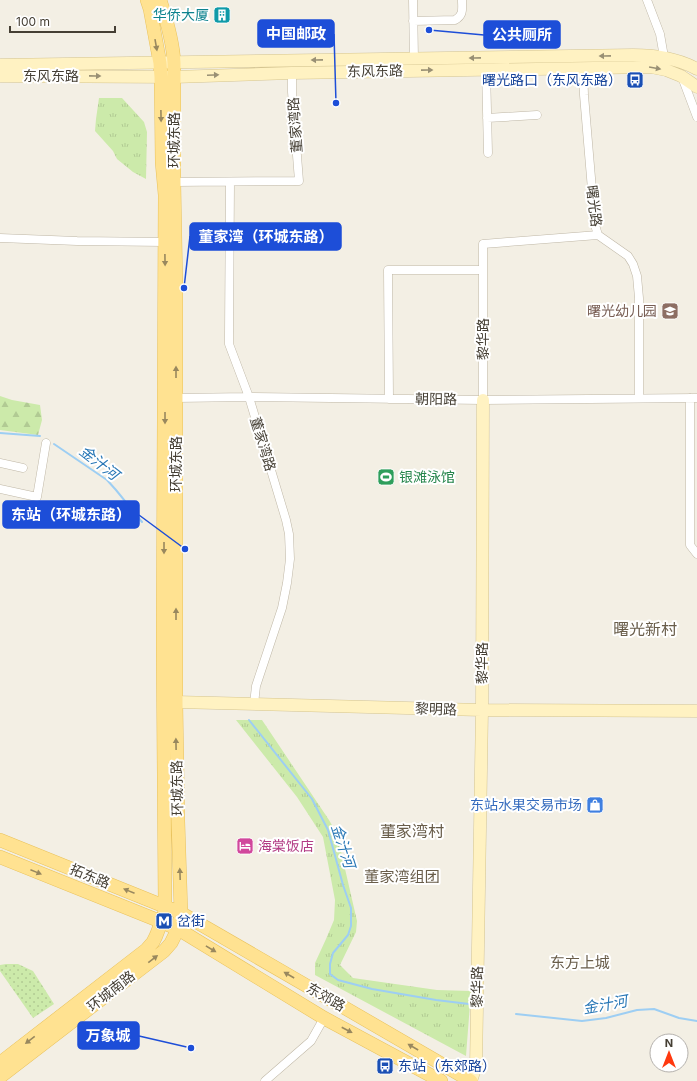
<svg xmlns="http://www.w3.org/2000/svg" width="697" height="1081" font-family="Inter,'Noto Sans SC',sans-serif">
<style>
.grass{fill:url(#grass-tufts)}
.forest{fill:url(#forest-firs)}
.garden{fill:url(#garden-dots)}
.lines{fill:none;stroke-linecap:round;stroke-linejoin:round}
.stream{stroke:#9dcef3;stroke-width:2}
.street-casing{stroke:#bfb7a6;stroke-width:9}
.secondary-casing{stroke:#d5c591;stroke-width:13}
.primary-casing{stroke:#e9c25c;stroke-width:14}
.street{stroke:#fff;stroke-width:8}
.secondary{stroke:#fff2c2;stroke-width:12}
.primary{stroke:#ffe291;stroke-width:13}
.oneway{fill:#99885e}
.oneway2{fill:#999074}
.labels{text-anchor:middle;stroke-width:4;stroke-linejoin:round;paint-order:stroke}
.culture-label{font-size:14px;fill:#0d838f;stroke:#fff;text-anchor:end}
.street-label{font-size:14px;fill:#453f34;stroke:#fff}
.transit-label{font-size:14px;fill:#164399;stroke:#fff;text-anchor:start}
.education-label{font-size:14px;fill:#785e54;stroke:#fff;text-anchor:end}
.leisure-label{font-size:14px;fill:#27864d;stroke:#fff;text-anchor:start}
.shop-label{font-size:14px;fill:#366cbe;stroke:#fff;text-anchor:end}
.hotel-label{font-size:14px;fill:#b23c85;stroke:#fff;text-anchor:start}
.water-label{font-size:15px;font-style:italic;fill:#2877b6;stroke:#fff}
.neighbourhood-label{font-size:15px;fill:#695d4a;stroke:#fff}
.quarter-label{font-size:16px;fill:#695d4a;stroke:#fff}
.leader{fill:none;stroke:#1d4ed8;stroke-width:1.5}
.callout-dot{fill:#1d4ed8;stroke:#fff;stroke-width:1.5}
.callout{fill:#1d4ed8;stroke:#1d4ed8;stroke-width:1.5}
.callout-label{font-size:15px;text-anchor:middle;font-weight:bold;fill:#fff}
</style>
<defs>
<pattern id="grass-tufts" width="24" height="20" patternUnits="userSpaceOnUse"><rect width="24" height="20" fill="#cceaaa"/><path d="M3 7l-1-3M5 7V3M7 7l1-3M15 17l-1-3M17 17v-4M19 17l1-3" fill="none" stroke="#b1ca93"/></pattern>
<pattern id="forest-firs" width="22" height="20" patternUnits="userSpaceOnUse"><rect width="22" height="20" fill="#cceaaa"/><path d="M5 1l3.5 6h-7zM16 11l3.5 6h-7z" fill="#b1ca93"/></pattern>
<pattern id="garden-dots" width="8" height="8" patternUnits="userSpaceOnUse"><rect width="8" height="8" fill="#cceaaa"/><path d="M2 2h.1M6 6h.1" fill="none" stroke="#b1ca93" stroke-width="1.8" stroke-linecap="round"/></pattern>
</defs>
<rect width="100%" height="100%" fill="#f3efe4"/>
<path class="grass" d="M99,98H122L144,122L147,132L146,179L133,172L117,159L113,151L95,131L96,119Z
M236,720H262L329,820L337,834L357,921L356,932L340,965L353,978L437,990L471,991L466,1056L315,975V963L326,939L334,920L335,900L323,837L297,797Z"/>
<path class="forest" d="M0,396L12,400L40,405L42,420L38,435L0,430Z"/>
<path class="garden" d="M6,964H18L33,971L54,1004L33,1018L0,971V965Z"/>
<g class="lines">
<path class="stream" d="M0,433L40,436
M54,444L107,480L116,490L142,522
M249,720L312,799L328,830L343,885L351,908V926L348,935L333,953L330,964V974L338,980L372,989L436,1000L469,1004
M516,1014L582,1021L606,1018L637,1010L654,1009L679,1018L697,1021"/>
<g class="street-casing">
<path id="street" d="M413,0L414,59
M647,0L660,34L664,57
M413,21L455,20C464,15 462,9 462,0
M583,68L584,95L595,225L598,235L628,256L633,264L637,276L639,298V398
M486,69L488,153
M682,77L697,117
M487,118L537,115
M174,182L299,181L292,92V73
M230,182L229,335V344L249,397L286,520L289,534L290,559L287,583L282,608L256,686L254,704
M0,238L77,241L165,242
M176,398L249,397L483,400L697,398
M690,398V545L697,554
M389,399L388,270H483
M483,400V244L598,235
M0,463L23,468
M0,489L37,497L46,443
M265,1081L311,1041L324,1018"/>
</g>
<g class="secondary-casing">
<path id="secondary" d="M0,65L633,55C655,55 677,58 697,69
M0,76L174,77L292,73L651,67L666,70L681,76L697,87
M176,702L482,710L697,711
M471,1081L476,1066L482,710L483,400"/>
</g>
<g class="primary-casing">
<path id="primary" d="M0,840L181,913L471,1081
M0,857L162,922L178,929L324,1018L441,1081
M0,1063L146,950L153,942L156,936L164,915L165,906L163,644L165,195L162,162L161,77L160,63L150,9L147,0
M0,1077L164,951L171,943L178,929L181,913L178,821L176,702V287L174,182V63C173,41 167,21 160,0"/>
</g>
<use href="#street" class="street"/>
<use href="#secondary" class="secondary"/>
<use href="#primary" class="primary"/>
</g>
<defs><path id="oneway-solid" d="M-6-.8H1V-3.2L6.5 0L1 3.2V.8H-6Z"/></defs>
<g class="oneway">
<use href="#oneway-solid" transform="translate(156 45) rotate(80)"/>
<use href="#oneway-solid" transform="translate(161 116) rotate(89)"/>
<use href="#oneway-solid" transform="translate(165 260) rotate(89)"/>
<use href="#oneway-solid" transform="translate(176 372) rotate(-90)"/>
<use href="#oneway-solid" transform="translate(165 418) rotate(90)"/>
<use href="#oneway-solid" transform="translate(164 548) rotate(90)"/>
<use href="#oneway-solid" transform="translate(176 614) rotate(-90)"/>
<use href="#oneway-solid" transform="translate(176 744) rotate(-91)"/>
<use href="#oneway-solid" transform="translate(36 872) rotate(22)"/>
<use href="#oneway-solid" transform="translate(180 874) rotate(-92)"/>
<use href="#oneway-solid" transform="translate(129 891) rotate(-158)"/>
<use href="#oneway-solid" transform="translate(211 949) rotate(31)"/>
<use href="#oneway-solid" transform="translate(153 959) rotate(-38)"/>
<use href="#oneway-solid" transform="translate(289 975) rotate(-150)"/>
<use href="#oneway-solid" transform="translate(347 1030) rotate(28)"/>
<use href="#oneway-solid" transform="translate(30 1040) rotate(142)"/>
<use href="#oneway-solid" transform="translate(413 1047) rotate(-150)"/>
</g>
<g class="oneway2">
<use href="#oneway-solid" transform="translate(605 56) rotate(179)"/>
<use href="#oneway-solid" transform="translate(475 58) rotate(179)"/>
<use href="#oneway-solid" transform="translate(317 60) rotate(179)"/>
<use href="#oneway-solid" transform="translate(655 68) rotate(10)"/>
<use href="#oneway-solid" transform="translate(427 70) rotate(-1)"/>
<use href="#oneway-solid" transform="translate(213 75) rotate(-2)"/>
<use href="#oneway-solid" transform="translate(95 76) rotate(1)"/>
</g>
<defs>
<g id="building-square" transform="scale(0.9)"><rect x="-9" y="-9" width="18" height="18" rx="4" fill="#0f9aa8" stroke="#fff"/><path d="M-4-6H4V6H1V3H-1V6H-4ZM-2.5-4.3h1.7v1.8h-1.7ZM.8-4.3h1.7v1.8H.8ZM-2.5-1h1.7V.8h-1.7ZM.8-1h1.7V.8H.8Z" fill="#fff"/></g>
<g id="bus-square" transform="scale(0.9)"><rect x="-9" y="-9" width="18" height="18" rx="4" fill="#1a4fb4" stroke="#fff"/><path d="M-5-6H5V4H4V6H2V4H-2V6H-4V4H-5ZM-3.5-4V0h7V-4ZM-3.5 1.2v1.5H-2V1.2ZM2 1.2v1.5H3.5V1.2Z" fill="#fff"/></g>
<g id="school-square" transform="scale(0.9)"><rect x="-9" y="-9" width="18" height="18" rx="4" fill="#8d6e63" stroke="#fff"/><path d="M0-5L7-2L0 1L-7-2ZM-4 1L0 2.5L4 1V4Q0 6-4 4Z" fill="#fff"/></g>
<g id="stadium-square" transform="scale(0.9)"><rect x="-9" y="-9" width="18" height="18" rx="4" fill="#2e9e5b" stroke="#fff"/><path d="M0-5a6.5 5 0 1 0 0 10a6.5 5 0 1 0 0-10ZM-3.5-1.8h7v3.6h-7Z" fill="#fff"/></g>
<g id="shop-square" transform="scale(0.9)"><rect x="-9" y="-9" width="18" height="18" rx="4" fill="#3f7fe0" stroke="#fff"/><path d="M-5-2.5h2.3a2.7 3.5 0 0 1 5.4 0H5L5.5 6h-11ZM-1.5-2.5h3a1.5 2.3 0 0 0-3 0Z" fill="#fff"/></g>
<g id="hotel-square" transform="scale(0.9)"><rect x="-9" y="-9" width="18" height="18" rx="4" fill="#d1479c" stroke="#fff"/><path d="M-6-4.5h1.5V1H6V5H4.5V3h-9V5H-6ZM-4 0a1.8 1.8 0 1 1 3.6 0ZM.5 0V-2.5h3Q6-2.5 6 0Z" fill="#fff"/></g>
<g id="metro-square" transform="scale(0.9)"><rect x="-9" y="-9" width="18" height="18" rx="4" fill="#1a4fb4" stroke="#fff"/><path d="M-5.5 5V-5H-3L0 0L3-5H5.5V5H3V-.5L0 4L-3-.5V5Z" fill="#fff"/></g>
</defs>
<g fill-rule="evenodd">
<use href="#building-square" x="222" y="15"/>
<use href="#bus-square" x="635" y="80"/>
<use href="#school-square" x="670" y="311"/>
<use href="#stadium-square" x="386" y="477"/>
<use href="#shop-square" x="595" y="805"/>
<use href="#hotel-square" x="245" y="846"/>
<use href="#metro-square" x="164" y="921"/>
<use href="#bus-square" x="385" y="1066"/>
</g>
<g class="labels">
<g class="culture-label">
<text x="209" y="20">华侨大厦</text>
</g>
<g class="street-label">
<text transform="translate(375 71) rotate(-1)" y="5">东风东路</text>
<text x="51" y="81">东风东路</text>
<text transform="translate(295 125) rotate(-94)" y="5">董家湾路</text>
<text transform="translate(174 140) rotate(-90)" y="5">环城东路</text>
<text transform="translate(594 206) rotate(83)" y="5">曙光路</text>
<text transform="translate(483 339) rotate(-90)" y="5">黎华路</text>
<text transform="translate(436 399) rotate(1)" y="5">朝阳路</text>
<text transform="translate(263 444) rotate(73)" y="5">董家湾路</text>
<text transform="translate(176 464) rotate(-90)" y="5">环城东路</text>
<text transform="translate(482 663) rotate(-90)" y="5">黎华路</text>
<text transform="translate(436 709) rotate(2)" y="5">黎明路</text>
<text transform="translate(177 788) rotate(-91)" y="5">环城东路</text>
<text transform="translate(90 876) rotate(22)" y="5">拓东路</text>
<text transform="translate(477 987) rotate(-89)" y="5">黎华路</text>
<text transform="translate(111 991) rotate(-38)" y="5">环城南路</text>
<text transform="translate(326 997) rotate(30)" y="5">东郊路</text>
</g>
<g class="transit-label">
<text x="622" y="85" text-anchor="end">曙光路口（东风东路）</text>
<text x="177" y="926">岔街</text>
<text x="398" y="1071">东站（东郊路）</text>
</g>
<g class="education-label">
<text x="657" y="316">曙光幼儿园</text>
</g>
<g class="leisure-label">
<text x="399" y="482">银滩泳馆</text>
</g>
<g class="shop-label">
<text x="582" y="810">东站水果交易市场</text>
</g>
<g class="hotel-label">
<text x="258" y="851">海棠饭店</text>
</g>
<g class="water-label">
<text transform="translate(99 463) rotate(38)" y="5">金汁河</text>
<text transform="translate(343 846) rotate(72)" y="5">金汁河</text>
<text transform="translate(605 1005) rotate(-10)" y="5">金汁河</text>
</g>
<g class="neighbourhood-label">
<text x="402" y="882">董家湾组团</text>
<text x="580" y="968">东方上城</text>
</g>
<g class="quarter-label">
<text x="645" y="635">曙光新村</text>
<text x="412" y="837">董家湾村</text>
</g>
</g>
<path class="leader" d="M336 103L334 34M429 30L484 35M184 288L190 236M185 549L139 515M191 1048L139 1036"/>
<g class="callout-dot">
<circle cx="336" cy="103" r="4"/>
<circle cx="429" cy="30" r="4"/>
<circle cx="184" cy="288" r="4"/>
<circle cx="185" cy="549" r="4"/>
<circle cx="191" cy="1048" r="4"/>
</g>
<g class="callout">
<rect x="258" y="20" width="76" height="27" rx="4"/>
<rect x="484" y="21" width="76" height="27" rx="4"/>
<rect x="190" y="223" width="151" height="27" rx="4"/>
<rect x="3" y="501" width="136" height="27" rx="4"/>
<rect x="78" y="1022" width="61" height="27" rx="4"/>
</g>
<g class="callout-label">
<text x="296" y="39">中国邮政</text>
<text x="522" y="40">公共厕所</text>
<text x="266" y="242">董家湾（环城东路）</text>
<text x="71" y="520">东站（环城东路）</text>
<text x="108" y="1041">万象城</text>
</g>
<g transform="translate(669 1053)"><circle r="19" fill="#ffffff" stroke="#b5b2ae"/>
<path d="M0-3L7 15L0 10L-7 15Z" fill="#ff390f"/>
<text y="-6" font-size="11" font-weight="bold" text-anchor="middle" fill="#453f34">N</text>
</g>
<path d="M10 26v6h105v-6" fill="none" stroke="#453f34" stroke-width="2"/>
<text x="16" y="26" font-size="12" fill="#453f34" stroke="#ffffff" stroke-width="3" paint-order="stroke">100 m</text>
</svg>
